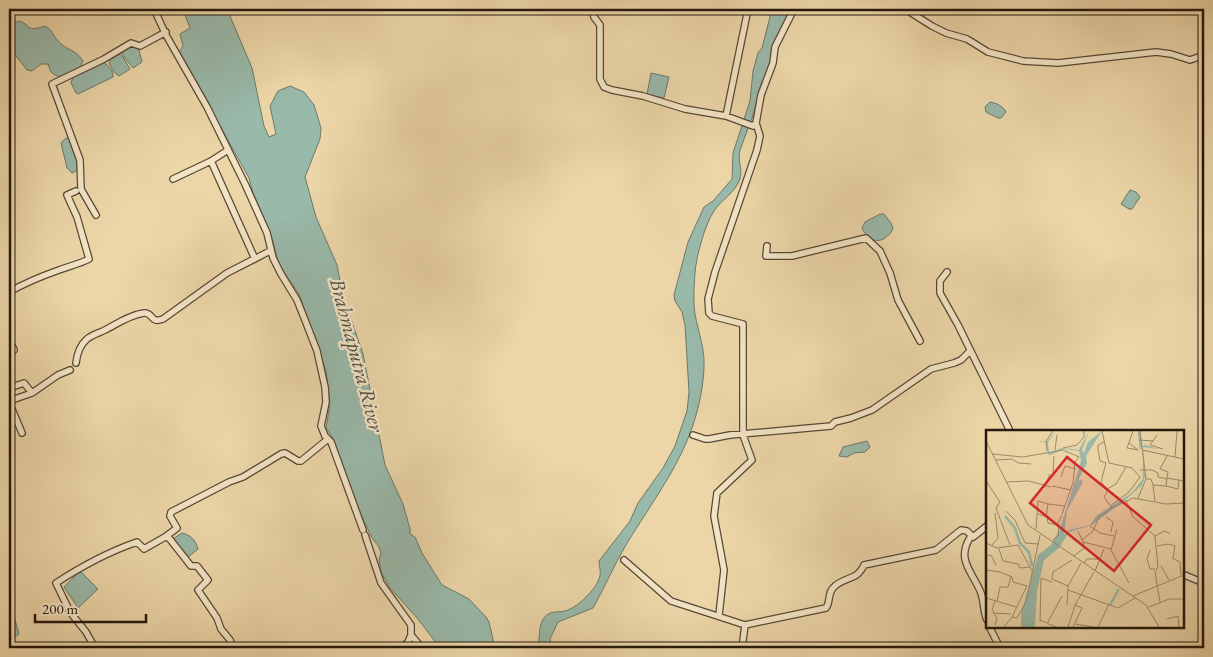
<svg xmlns="http://www.w3.org/2000/svg" width="1213" height="657" font-family="'EB Garamond',serif">
<style>
.water{fill:#99b9aa;stroke:#6b796b}
.lines{fill:none;stroke-linecap:round;stroke-linejoin:round}
.minor-casing{stroke:#574834;stroke-width:8}
.minor{stroke:#f3e4c6;stroke-width:5.5}
.labels{text-anchor:middle;stroke-width:5;stroke-linejoin:round;paint-order:stroke}
.water-label{font-size:21px;font-style:italic;fill:#4e5044;stroke:#f3e4c6}
.inset-river{fill:none;stroke:#99b9aa;stroke-width:2.5}
.inset-road{fill:none;stroke:#9c8a6a;stroke-width:1}
.view{fill:#d62828;fill-opacity:0.15;stroke:#d62828;stroke-width:2.5}
.inset-edge{fill:none;stroke:#25180d;stroke-width:2.5}
</style>
<rect width="100%" height="100%" fill="#ecd6a8"/>
<filter id="stains"><feTurbulence type="fractalNoise" baseFrequency=".004" numOctaves="4"/><feColorMatrix values="0 0 0 0 .2 0 0 0 0 .09 0 0 0 0 .02 0 0 0 .5 -.17"/></filter>
<radialGradient id="worn" r=".72"><stop offset=".6" stop-color="#630" stop-opacity="0"/><stop offset="1" stop-color="#630" stop-opacity=".3"/></radialGradient>
<path class="water" d="M183,9H227L252,68L264,126L269,137L276,134L270,106L278,91L290,86L304,92L314,105L321,128L320,139L305,177L316,217L337,265L343,296L363,354L385,465L403,504L410,529V534L415,537L422,553L442,585L469,599L486,617L489,622L495,648H440L418,619L390,588L381,572L379,559L381,553L379,547L372,538L357,506L334,440L326,428L330,404L326,371L299,294L279,265L271,235L253,193L249,178L179,52L183,46L180,34L190,28Z
M772,9H790L773,49L768,70L760,87L753,115L740,150C737,161 743,169 740,179C735,193 721,200 714,211C705,224 696,257 695,273C694,286 693,301 695,314C698,331 705,349 704,366C704,380 700,402 696,415C683,463 651,503 626,545C614,565 605,587 593,608L558,622L550,639L552,648H538C540,639 538,626 544,618C550,610 556,613 565,611C577,608 597,589 600,576C601,572 599,565 599,561L630,521L638,503L663,468L675,446L687,411L689,392L685,325L682,312L675,301L674,295L688,242L704,207L713,201L732,179L733,153L750,101L753,71L758,53L762,48Z
M18,21C32,24 25,33 45,26C52,29 53,36 58,41C67,51 76,49 83,61C80,70 69,79 58,76C55,76 53,73 51,72L48,64H41L32,71L27,70L9,47V27Z
M133,45L139,50L142,62L133,68L122,54L123,51Z
M118,53L123,57L130,69L119,76L114,72L109,63L112,57Z
M103,63C108,64 114,72 113,77L78,94L76,93L71,83L73,77Z
M651,73L669,77L664,98L647,94Z
M990,102C996,103 1003,106 1006,112L1001,118H998L986,112L985,107Z
M66,138L69,139L79,165L76,171L72,173L67,168L61,143Z
M1130,190L1136,192L1140,197L1132,209H1129L1121,204Z
M880,214H884L891,223L893,229C884,245 869,244 862,228L865,222Z
M867,441L870,447L865,452L854,453L847,457L839,456L843,447Z
M182,533C191,535 196,541 198,549L188,557L173,539Z
M80,571L98,589L78,608L64,587Z
M12,609L19,634L9,641V611Z"/>
<g class="lines">
<g class="minor-casing">
<path id="minor" d="M154,9L166,35L207,107L245,184L267,233L273,258L281,274L297,300L305,320L317,351L325,387L326,402L321,426L325,436L331,442L363,530
M592,9L594,17L600,25V79L604,87L612,90L643,96L685,109L726,116L753,126L756,123L761,95L773,63L775,47L794,9
M905,9L932,26L946,33L967,39L988,52L1023,61L1058,63L1156,52L1171,54L1190,60L1204,55
M726,116L748,9
M211,161L255,259
M173,179L211,161L228,150
M96,215L81,189L80,160L52,84L104,59L131,43L140,46L166,32
M767,246L766,256H792L866,238L880,251L890,273L898,300L920,341
M947,272L940,281V293L958,325L1010,431
M9,292C25,283 42,276 59,270C70,266 79,264 89,259L77,217L67,195L76,191
M9,339L14,350L9,354
M76,363C77,354 80,345 87,339C92,335 99,333 105,330C117,324 129,315 144,313C153,312 150,324 163,319L227,273L270,251
M9,388L24,383L32,393L58,375L70,370
M9,401L32,393
M9,402L22,433
M693,435L705,439H709L730,435L831,426L835,422L851,418L872,410L931,369L954,363L961,360L970,351
M365,535L381,583L411,625V635L408,642L401,648
M971,536C955,560 973,572 981,593C984,601 983,611 987,620
M165,537L177,528L170,516L171,512L229,482L243,477L281,454L285,453L298,461H301L328,439
M624,560L671,601L745,625L826,608C831,601 827,592 835,586C846,576 857,581 864,565L936,550L961,530L967,531L973,537L987,526
M1182,574L1204,583
M719,615L724,570L714,516L717,493L752,460L743,435V324L712,316L709,313L708,299L715,272L757,150L760,136L756,123
M989,626L1000,648
M411,635L422,648
M95,648L86,632L70,612L56,583C82,566 108,552 137,542L144,549L165,537L169,538L191,566H197L208,580L198,590L217,618L221,629L230,640L233,648
M742,648L745,625"/>
</g>
<use href="#minor" class="minor"/>
</g>
<g class="labels">
<g class="water-label">
<text transform="translate(357 355) rotate(75)" y="7">Brahmaputra River</text>
</g>
</g>
<g transform="translate(986 430)">
<rect width="198" height="198" fill="#ecd6a8"/>
<path d="M70,1L62,12L63,23L76,18L93,20L103,1L96,20L98,23L102,12L116,1L100,26L101,33L92,51L95,49L97,52L81,81L78,105L83,100L104,95L111,85L146,63L157,49V16L159,15L172,19L157,17L159,46L156,55L138,71L106,95L83,102L73,118L58,130L51,161L49,197H35V183L52,125L65,115L74,99L95,31L93,21L78,19L64,25L62,24L60,12L52,11H61Z" fill="#99b9aa"/>
<path class="inset-river" d="M153,1L155,19M19,86L29,98L34,113L43,122L46,136M124,175L133,159"/>
<path class="inset-road" d="M116,1L123,33L146,38L154,47L143,62L124,76M153,10L167,11L171,5M0,11L42,95L160,175L173,197M167,11L164,15L177,19M118,12L112,15V19L114,31L120,33L115,52L122,60L118,67L126,78L147,68L180,74L198,73M143,13L152,20L141,18L147,1M77,18L91,15L98,7V1M69,20L71,5M156,20L198,29M61,21L60,11L67,1M6,24L37,27L77,20M181,26L174,39L182,42L181,48M189,27L191,1M10,30L26,29L32,33L45,34M154,40H166L172,43V47L181,49M67,43L68,26M75,47L79,36L90,39M160,49H165L167,55L180,56L181,48L198,51M0,51L14,72L10,78L24,115M20,52L43,51L65,57M167,55L169,71M66,56L85,60M180,56L192,59L193,50M58,58L64,44M121,59L130,54L140,37M152,68L160,49L154,1M140,70L147,87L169,106L172,137L169,142L174,172M62,74L79,76M20,81L29,90L39,113L53,114M51,84L61,87L62,93L71,95L76,85M76,84L87,53L89,32L93,27L77,20M120,87L127,92L125,102M104,96L114,103L128,106M50,99L52,71L62,74L60,87M131,99L125,120L143,153M92,101L97,112L125,119M169,106L179,101L184,104M67,110L72,106L73,94M96,110L107,101L113,87L126,78M0,113L11,118L32,115L46,141M6,115L12,108L9,83M171,116L182,114L189,116L187,128M13,119L17,131L32,134L34,138L44,137M164,120L161,129L164,139H169M0,126L5,125L10,135M88,126L98,118L97,112M186,128L194,132L195,145M98,133L101,129H113M175,136L183,150M0,140L14,142L26,147L27,152L41,156L26,187M109,141L118,119M82,156L95,133M82,160L132,178L149,168M147,166L198,145M0,168L30,177M9,171L6,180L11,188L9,195M11,171L14,157H22L25,147M81,175L82,156L66,149L67,142L86,130M163,177L183,169H198M7,183L25,184M181,189L192,186L193,197M54,190L70,197M54,192L55,148L66,152M62,192L76,166M89,194L108,197M18,197L26,187L31,188L40,172L54,105M82,197L89,175L108,142M87,197L96,178L89,175M112,197L123,174"/>
<path class="view" d="M81,27L165,95L128,141L44,73Z"/>
<rect width="198" height="198" class="inset-edge"/>
</g>
<rect width="1213" height="657" fill="none" stroke="#ecd6a8" stroke-width="30"/>
<rect x="10" y="10" width="1193" height="637" fill="none" stroke="#25180d" stroke-width="2.5"/>
<rect x="15" y="15" width="1183" height="627" fill="none" stroke="#25180d"/>
<path d="M35 614v8h111v-8" fill="none" stroke="#25180d" stroke-width="2.5"/>
<text x="42" y="614" font-size="15" fill="#25180d" stroke="#f3e4c6" stroke-width="4" paint-order="stroke">200 m</text>
<rect width="100%" height="100%" filter="url(#stains)"/>
<rect width="100%" height="100%" fill="url(#worn)"/>
</svg>
